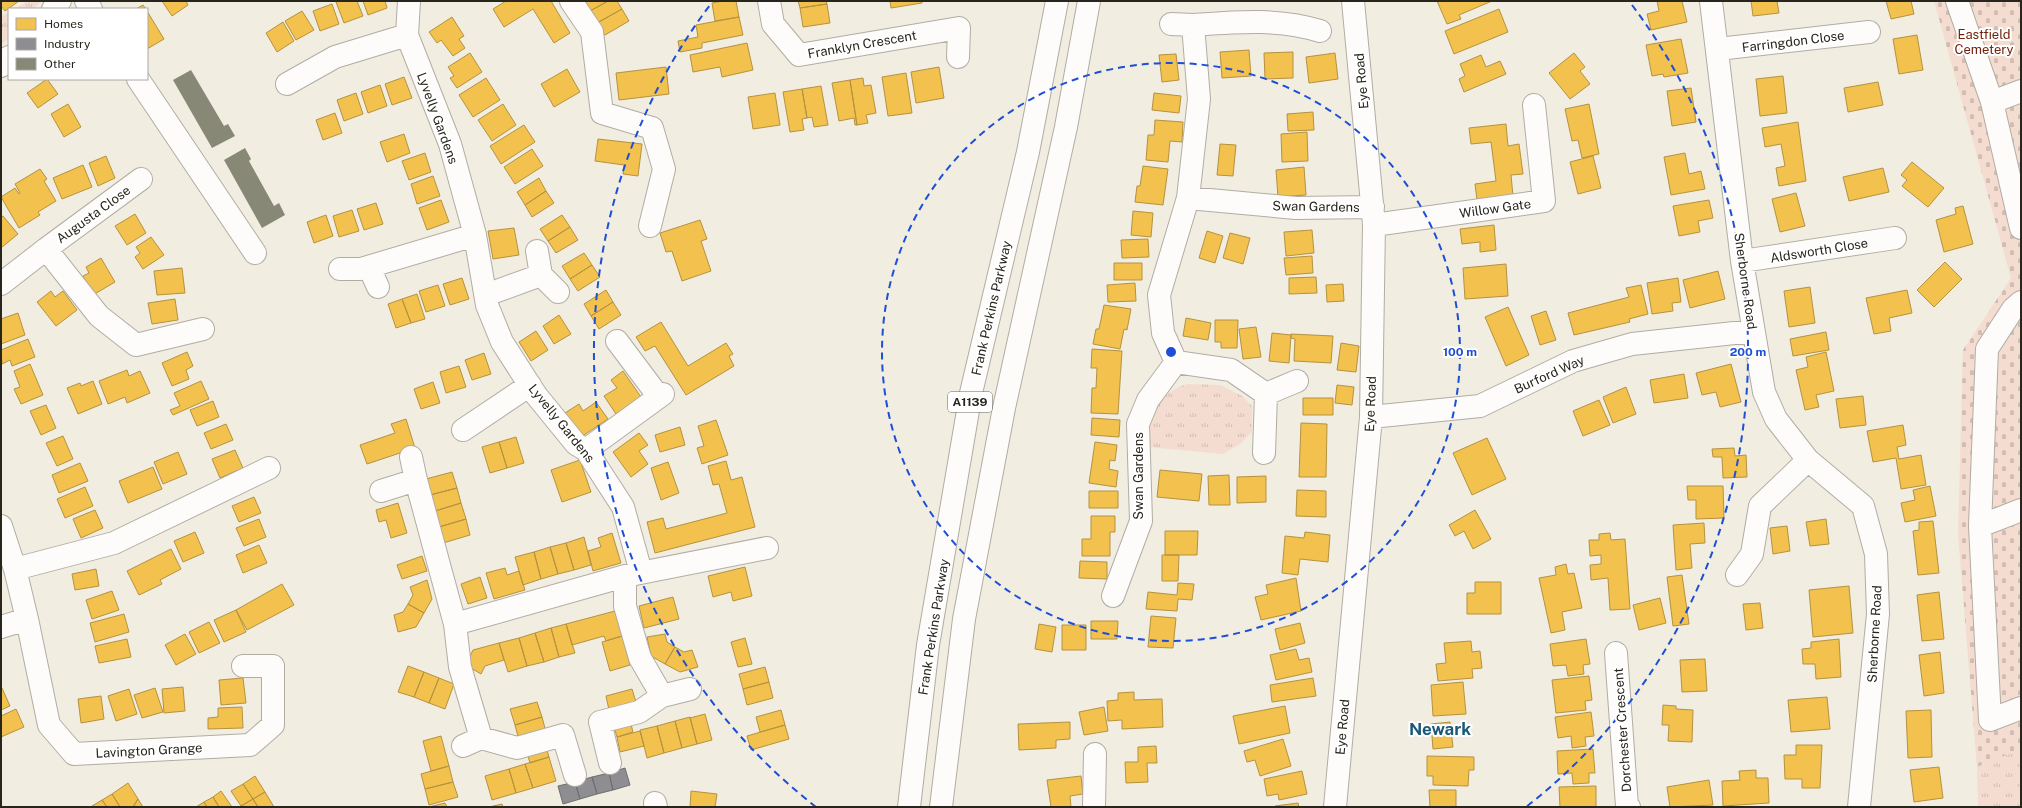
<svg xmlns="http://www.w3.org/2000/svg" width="2022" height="808" font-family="'Public Sans',sans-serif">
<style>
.grass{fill:url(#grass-tufts)}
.cemetery{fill:url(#cemetery-stones)}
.homes{fill:#f2c14e;stroke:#b5923f}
.industry{fill:#8d8d92;stroke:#6f6e6f}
.building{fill:#878876}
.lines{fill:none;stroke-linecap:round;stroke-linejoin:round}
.minor-casing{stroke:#b1ada4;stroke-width:24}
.highway-casing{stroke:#b1ada4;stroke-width:24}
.minor{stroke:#fdfcfa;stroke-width:22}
.highway{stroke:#fdfcfa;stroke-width:22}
.ring{fill:none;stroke:#1d4ed8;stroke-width:2;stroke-dasharray:7 5}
.labels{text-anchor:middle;stroke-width:4;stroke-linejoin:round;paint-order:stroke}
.shield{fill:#fff;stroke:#686661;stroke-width:1}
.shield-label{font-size:12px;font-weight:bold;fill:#28251d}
.park-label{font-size:13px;fill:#73240e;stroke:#fff}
.street-label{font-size:13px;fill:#28251d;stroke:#fff}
.district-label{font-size:17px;font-weight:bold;fill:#1b5878;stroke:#fff}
.centre{fill:#1d4ed8;stroke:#fff;stroke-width:2}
.ring-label{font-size:12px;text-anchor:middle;font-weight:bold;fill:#1d4ed8;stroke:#fff;stroke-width:4;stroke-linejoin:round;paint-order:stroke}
</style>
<defs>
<pattern id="grass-tufts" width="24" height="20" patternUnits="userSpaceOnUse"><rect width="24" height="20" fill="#f5dcd1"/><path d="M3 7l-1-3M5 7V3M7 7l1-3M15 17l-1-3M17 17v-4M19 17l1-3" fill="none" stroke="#d2bdb3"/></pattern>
<pattern id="cemetery-stones" width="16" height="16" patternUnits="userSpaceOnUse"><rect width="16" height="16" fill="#f5dcd1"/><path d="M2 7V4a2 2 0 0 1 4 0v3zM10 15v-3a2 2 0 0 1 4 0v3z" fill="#d2bdb3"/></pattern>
</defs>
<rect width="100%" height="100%" fill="#f1ede0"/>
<path class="grass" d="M28,1H41L34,9H14Z
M9,12V37L1,46V15L2,16Z
M1188,384L1220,385L1242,396L1252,406V432L1240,444L1223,454L1148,447C1147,419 1158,391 1188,384Z
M2021,749V807H1978L1977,767Z"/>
<path class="cemetery" d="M1934,1H2021V749L1977,767L1958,534L1963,350L2011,278Z"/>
<path class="homes" d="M1,1H19L5,11L1,6Z
M162,1H186L188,5L172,16Z
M340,1H357L363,16L344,23L336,2Z
M363,1H385L387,8L368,15Z
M506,1H551L570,33L554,43L533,9L504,27L493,9Z
M584,1H608L590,11Z
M608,1H617L622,9L597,23L590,11Z
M723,1H736L739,17L715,21L712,3Z
M798,1H826L827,4L800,8Z
M890,1H922V3L891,8Z
M1437,1H1492L1459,15L1461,19L1447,24Z
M1657,1H1682L1687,22L1651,30L1647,14L1659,11Z
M1751,1H1777L1779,13L1753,16Z
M1886,1H1911L1914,14L1891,19Z
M332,4L339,24L320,31L313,11Z
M827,4L830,23L803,27L800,8Z
M143,5L146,9H136Z
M622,9L629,21L605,35L597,23Z
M1499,9L1508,32L1454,54L1445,31Z
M147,11L164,39L147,49Z
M302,11L314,30L296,40L285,21Z
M452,17L464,36L459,39L465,48L453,56L441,40L437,43L429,32Z
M739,17L743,35L702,43V48L680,52L678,41L698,37L696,25Z
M283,22L294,41L277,52L266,33Z
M1917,35L1923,70L1899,74L1893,39Z
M1681,39L1688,73L1664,77L1663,74L1652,76L1646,45Z
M747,43L753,70L722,77L720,67L693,72L690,55Z
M1249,50L1251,76L1222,78L1220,52Z
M1293,52V78L1265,79L1264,53Z
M470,53L482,72L457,88L450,78L454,76L448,67Z
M1335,53L1338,79L1309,83L1306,57Z
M1574,53L1585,67L1580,71L1590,84L1570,99L1549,73Z
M1176,54L1179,80L1162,82L1159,55Z
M1481,55L1486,67L1500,61L1506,74L1464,92L1459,79L1465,76L1460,64Z
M666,67L669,94L619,100L616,73Z
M939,67L944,98L916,103L911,72Z
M567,69L580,92L554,107L541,84Z
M906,73L912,113L888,116L882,77Z
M1783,76L1787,113L1760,116L1756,79Z
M404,77L412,98L392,105L385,84Z
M486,78L500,100L473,117L459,95Z
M863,78L864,86L871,85L876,113L866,115L868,123L857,125L850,80Z
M47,79L58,94L38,108L27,93Z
M850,80L857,125H855L854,118L839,121L832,83Z
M1878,82L1883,105L1848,112L1844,88Z
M380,85L387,106L368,113L361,92Z
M821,86L828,125L814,127L812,117L807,118L802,89Z
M1691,88L1696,122L1672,126L1667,91Z
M802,89L807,118L802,119L804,130L790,132L783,92Z
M356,93L363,114L344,121L337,100Z
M775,93L780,125L753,129L748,97Z
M1154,93L1181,96L1179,113L1152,110Z
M68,104L81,127L64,137L51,114Z
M503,104L516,125L492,141L478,120Z
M1589,104L1599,154L1582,158L1578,140L1572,141L1565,109Z
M1313,112L1314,130L1288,131L1287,114Z
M335,113L342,133L323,140L316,120Z
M1155,120L1183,122L1182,142L1170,141L1168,162L1146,160L1148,135H1154Z
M1798,122L1806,181L1779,186L1776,168L1785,166L1781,144L1765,147L1762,128Z
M1506,124L1508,146L1519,144L1523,174L1511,175L1513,196L1477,200L1475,184L1496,181L1491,142L1471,144L1469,128Z
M524,125L535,142L501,164L490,146Z
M1307,132L1308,161L1282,162L1281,134Z
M404,134L410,153L387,162L380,142Z
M598,139L642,144L638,176L623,174L624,165L595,161Z
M1220,144L1236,145L1233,176L1217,175Z
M532,149L543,166L515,184L504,167Z
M425,153L431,172L409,180L402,161Z
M1685,153L1689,174L1701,171L1705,189L1671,195L1664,157Z
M106,156L115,178L98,186L89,163Z
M1593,156L1601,188L1578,194L1570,162Z
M1912,162L1944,188L1928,207L1902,186L1907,180L1901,175Z
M83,165L92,187L62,199L53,178Z
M1143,166L1168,169L1163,205L1135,202L1137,186H1140Z
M1304,167L1306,195L1278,197L1276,170Z
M1883,168L1889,192L1849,201L1843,177Z
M40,169L47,179L44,181L56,201L38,212L40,215L19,228L1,197L15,188L19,194L20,193L15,184Z
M433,176L440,196L417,204L411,184Z
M539,178L546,191L525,205L517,192Z
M546,191L554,203L532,217L525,205Z
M1796,193L1805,226L1780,232L1772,199Z
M441,200L449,222L427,230L419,208Z
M1709,200L1713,218L1698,221L1700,232L1679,236L1673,206Z
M376,203L383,224L364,230L357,209Z
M1963,206L1973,244L1944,252L1936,220L1956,214L1955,208Z
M352,210L359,231L339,237L333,216Z
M1133,211L1153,213L1151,237L1131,235Z
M135,214L146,233L127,245L115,226Z
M326,215L333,236L314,243L307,222Z
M562,215L570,227L548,241L540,229Z
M3,216L18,234L1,248V217Z
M700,220L707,239L701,241L711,271L682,281L672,251L666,252L660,233Z
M1494,225L1496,250L1480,252V242L1462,244L1460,229Z
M570,227L578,240L556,253L548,241Z
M514,228L519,255L493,259L488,231Z
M1312,230L1314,253L1286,256L1284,232Z
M1207,231L1223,236L1215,263L1199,258Z
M1230,233L1250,238L1243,264L1223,258Z
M151,237L164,255L143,269L135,257L140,253L136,247Z
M1148,239L1149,257L1122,258L1121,240Z
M584,253L592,265L570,279L562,266Z
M1312,256L1313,273L1286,275L1284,258Z
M101,258L115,282L93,295L83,276L89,273L86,267Z
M1945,262L1962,279L1934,307L1917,290Z
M1114,263H1142V280H1114Z
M1506,264L1508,296L1465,299L1463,268Z
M592,265L600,277L578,291L570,279Z
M182,268L185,293L157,295L154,271Z
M1718,271L1725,299L1690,308L1683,280Z
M1316,277L1317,293L1289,294V278Z
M462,278L469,299L450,305L443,284Z
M1678,278L1681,302L1672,303L1673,311L1652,314L1647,283Z
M1135,283L1136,301L1108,302L1107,285Z
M1343,284L1344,301L1327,302L1326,285Z
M438,285L445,306L426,312L419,291Z
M1641,285L1648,314L1629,319L1630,322L1574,335L1568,313L1629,297L1626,288Z
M1810,287L1815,323L1789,327L1784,291Z
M606,290L613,302L591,316L584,304Z
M1907,290L1912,313L1889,318L1891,331L1874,334L1866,298Z
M51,291L55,297L63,291L77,310L56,326L37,302Z
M417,294L425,319L411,323L402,299Z
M175,299L178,320L152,324L148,303Z
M402,299L411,323L396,328L388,304Z
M613,302L621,315L599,329L591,316Z
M1104,305L1131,309L1127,330L1124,329L1120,349L1093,344L1096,329H1099Z
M1508,307L1529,355L1506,366L1485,317Z
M1546,311L1556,340L1540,345L1531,316Z
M18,313L25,335L1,344V319Z
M559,315L571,334L554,344L543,326Z
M1186,318L1211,323L1208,340L1183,336Z
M1215,320H1238L1237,348H1221V342H1215Z
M661,322L688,366L726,343L733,354L729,356L734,366L686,395L655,346L645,351L636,337Z
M1256,327L1261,357L1243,359L1239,329Z
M536,331L548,350L531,361L519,342Z
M1826,332L1829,350L1793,356L1790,339Z
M1272,333L1291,335L1289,363L1269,361Z
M1291,334L1333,336L1331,363L1294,361L1295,339L1291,338Z
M28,339L35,357L12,366L10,360L2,364L1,350Z
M1341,343L1359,346L1356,372L1337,370Z
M1092,349L1122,351L1118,414L1091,413L1092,388H1096L1097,368H1091Z
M187,352L193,366L186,370L189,379L172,386L162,363Z
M1826,352L1834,391L1816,395L1819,407L1805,410L1796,370L1808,367L1806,357Z
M484,353L491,374L472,380L465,360Z
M30,364L43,395L21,404L14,389L20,387L14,371Z
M1731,364L1741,402L1720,407L1716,392L1702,395L1696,373Z
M459,366L466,387L446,393L440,372Z
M127,370L129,376L140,371L150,393L127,403L125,397L108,404L99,381Z
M623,371L641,397L616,414L604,396L617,388L611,380Z
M1684,374L1688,398L1654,403L1650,380Z
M93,381L102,404L78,414L67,388L80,383L81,386Z
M201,381L209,399L173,415L170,410L180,406L174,393Z
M433,382L440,403L421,409L414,389Z
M1337,385L1354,387L1352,405L1335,403Z
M1626,387L1636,414L1613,423L1603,397Z
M1863,396L1866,425L1840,428L1836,399Z
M1303,398H1333V415H1303Z
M1599,400L1610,425L1583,436L1573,411Z
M213,401L219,417L197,426L190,410Z
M596,402L608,419L581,437L565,413L579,404L583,411Z
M46,405L56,428L41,435L30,411Z
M1092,418L1120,420L1119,437L1091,435Z
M406,419L415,448L367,464L360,445L395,433L391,424Z
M716,420L728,455L702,464L697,448L704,446L698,426Z
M1301,423L1327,424L1326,477H1299Z
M226,424L233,440L211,449L204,433Z
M1903,425L1906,445L1897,447L1899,459L1921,455L1926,485L1901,489L1896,458L1873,462L1867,431Z
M680,427L685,445L660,452L655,435Z
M639,433L648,445L639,451L648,464L631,477L613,452Z
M63,436L73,459L57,466L46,443Z
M516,437L524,463L507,468L499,442Z
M1487,438L1506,479L1472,495L1453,453Z
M499,442L507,468L490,473L482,447Z
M1095,442L1117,445L1115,461L1110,460L1109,469L1118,471L1116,487L1089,483Z
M1734,448L1735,456L1746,455L1747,477L1723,478L1722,457H1713L1712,449Z
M235,450L243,468L220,478L212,459Z
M178,452L187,474L163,484L154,462Z
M580,460L591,492L562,502L551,470Z
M726,461L731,480L742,477L755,527L655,553L647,522L663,518L666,529L727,513L719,484L713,485L708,466Z
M668,462L679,493L661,500L651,468Z
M80,463L88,481L59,493L52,475Z
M153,467L162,489L128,503L119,481Z
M1160,470L1202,474L1199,501L1157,497Z
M452,472L457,488L430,495L426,479Z
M1229,475L1230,505H1209L1208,476Z
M1266,476V502L1237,503V477Z
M1687,486H1723L1724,518L1696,519V500H1688Z
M1930,486L1936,516L1905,522L1901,503L1915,500L1913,490Z
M85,487L93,506L65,518L57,499Z
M457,488L461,503L435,511L430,495Z
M1297,490L1326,491V517L1296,516Z
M1089,491H1118V508H1089Z
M254,497L261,513L239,522L232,506Z
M398,503L407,533L391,538L386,520L379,522L376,510Z
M461,503L466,519L439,527L435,511Z
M95,510L103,528L81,538L73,519Z
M1475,510L1491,539L1473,549L1464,531L1455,536L1449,525Z
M1091,516H1115V532H1110V556H1082V539H1091Z
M259,519L266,537L244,546L236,528Z
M466,519L470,535L443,543L439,527Z
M1826,519L1829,544L1810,546L1806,522Z
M1933,521L1939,573L1918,575L1913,531L1919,530V522Z
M1704,523L1705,543L1690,544L1692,568L1676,570L1673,525Z
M1787,526L1790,551L1773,554L1770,528Z
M1165,531H1198L1197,555H1165Z
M195,532L204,553L183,562L174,541Z
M1305,532L1330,535L1328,562L1300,559L1298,575L1282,573L1285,536L1304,538Z
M612,533L621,563L593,571L588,551L601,547L598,538Z
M1610,533L1611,540L1625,539L1630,609L1610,610L1608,578L1591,580L1590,565L1601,564V555L1590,556L1589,540H1599V534Z
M584,537L591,565L574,570L566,543Z
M566,543L574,570L558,574L550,547Z
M259,545L267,563L243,573L236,555Z
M550,547L558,574L541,579L534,552Z
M171,549L181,569L160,580L162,584L139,595L127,571Z
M534,552L541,579L523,585L515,557Z
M1162,555H1179L1178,581H1162Z
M422,556L427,571L402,579L397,565Z
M1080,561L1107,562V579L1079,578Z
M1566,564L1568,574L1574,573L1582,608L1562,612L1565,630L1551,633L1539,578L1556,575L1555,567Z
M745,567L752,596L733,601L731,592L713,597L708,576Z
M505,568L507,575L519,571L525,590L494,599L486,573Z
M96,569L99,586L75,590L72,574Z
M1682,575L1689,624L1673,626L1667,577Z
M480,577L487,598L468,604L461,584Z
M1296,578L1301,611L1261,620L1255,597L1268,594L1266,585Z
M427,580L432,599L424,613L408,604L413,595L410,587Z
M1475,582H1501V614H1467V593H1475Z
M1178,583L1194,584L1192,600L1178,599L1177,611L1146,609L1148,592L1177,595Z
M282,584L294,605L247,630L236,610Z
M1849,586L1853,633L1813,637L1809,590Z
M112,591L119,610L92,619L86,600Z
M1939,592L1944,639L1922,641L1917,595Z
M673,597L679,619L644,628L639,606Z
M1660,598L1666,623L1639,630L1633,605Z
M1760,603L1763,628L1746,630L1743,604Z
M408,604L424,613L416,627L398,632L394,615L403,612Z
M236,610L246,632L224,642L214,620Z
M615,611L622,636L606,641L604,636L572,645L566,624Z
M124,614L129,632L95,642L90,623Z
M1151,616L1176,618L1173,648L1148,647Z
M1091,621H1118L1117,639H1091Z
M209,622L220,643L199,653L189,632Z
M1300,623L1305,643L1280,650L1275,629Z
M566,624L575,653L559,657L551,628Z
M1039,624L1056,627L1052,652L1035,649Z
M1062,625H1086V650H1062Z
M551,628L559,657L544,662L535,633Z
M535,633L544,662L527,666L519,638Z
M185,634L196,654L176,665L165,645Z
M665,634L667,642L675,647L665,664L651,656L647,637Z
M622,636L630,665L610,671L602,642Z
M519,638L527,666L508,672L499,643Z
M745,638L752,664L738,667L731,642Z
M127,639L131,657L99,663L95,646Z
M1586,639L1590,664L1583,665L1584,674L1568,676L1566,665L1553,666L1550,644Z
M1839,639L1841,677L1816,679L1815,664H1803L1802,649L1811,648V642Z
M1471,641L1472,652L1480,651L1482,668L1472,669L1473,678L1438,681L1436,664L1446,663L1444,643Z
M499,643L504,660L485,666L481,674L466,665L473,650Z
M675,647L684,652L692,650L698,667L680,672L665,664Z
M1296,649L1299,660L1309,658L1312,672L1276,680L1270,655Z
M1940,652L1944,693L1924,696L1919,655Z
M1705,659L1707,691L1682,692L1680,660Z
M408,666L424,672L414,697L398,692Z
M765,667L769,682L743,689L739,674Z
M424,672L439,678L429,703L414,697Z
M1589,676L1592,700L1585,701L1586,710L1556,713L1552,680Z
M243,678L246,703L221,705L219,680Z
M439,678L454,684L445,709L429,703Z
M1313,678L1316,696L1272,702L1270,685Z
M769,682L773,698L747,705L743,689Z
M1463,682L1466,714L1433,716L1431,685Z
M183,687L185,711L164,713L162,689Z
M2,688L10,706L1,710V689Z
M155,688L163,712L142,718L134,695Z
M129,689L137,714L116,721L108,696Z
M632,689L636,702L609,710L606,696Z
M1134,692V700L1162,699L1163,727L1122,729V720L1108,721L1107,701L1118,700V693Z
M101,696L104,719L81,723L78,699Z
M1827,697L1830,729L1791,732L1788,700Z
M537,702L542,717L515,725L510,709Z
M626,705L633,732L617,737L609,710Z
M1663,705L1676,706V709L1693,710L1692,742L1668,741L1669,725H1662Z
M1285,706L1290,733L1239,744L1233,716Z
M242,707L243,728L208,729V718L218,717V708Z
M1104,707L1108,731L1084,735L1079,712Z
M16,709L24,727L1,737V716Z
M781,710L785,725L760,732L756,717Z
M1931,710L1932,757L1908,758L1906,711Z
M1591,712L1594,736L1585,737L1586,746L1572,748L1571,736L1558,738L1555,717Z
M705,714L712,740L697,744L690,718Z
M542,717L546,732L519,740L515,725Z
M690,717L697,744L682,748L675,721Z
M675,721L682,748L664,753L657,726Z
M1070,722V739L1056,740V748L1019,750L1018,724Z
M1450,722L1453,747L1433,749L1431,724Z
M785,725L789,739L751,750L747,736Z
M657,726L664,753L647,758L640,730Z
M640,731L644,746L620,752L617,737Z
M441,736L449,766L431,771L423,741Z
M1283,739L1291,766L1260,776L1255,760L1247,762L1244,751Z
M544,740L549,757L530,763L525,746Z
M1796,745H1822L1820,788H1802V779H1785L1784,755H1796Z
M1156,746L1157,763H1147L1148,782L1126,783L1125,762H1138V747Z
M1593,749L1595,773H1589V783L1573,784L1572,773L1558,774L1557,751Z
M1427,756L1474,757V770H1469L1468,786L1433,785V776H1427Z
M549,757L556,781L533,788L525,764Z
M525,764L533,788L516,793L509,769Z
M449,766L453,782L425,789L421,774Z
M1939,767L1943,798L1914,802L1910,770Z
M509,769L516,793L492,800L485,776Z
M1756,770V778H1768L1769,803L1723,806L1722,781L1740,780L1739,771Z
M1302,771L1307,794L1279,800L1278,794L1267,796L1264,779Z
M255,776L265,792L253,799L243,784Z
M1081,776L1083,794L1070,796L1071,807H1051L1047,780Z
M1709,780L1713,805L1670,807L1667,787Z
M453,782L458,797L429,805L425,789Z
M128,783L138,799L133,807H120L112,794Z
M243,784L253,799L241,806L231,791Z
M1596,786V807H1560L1559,787Z
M1429,790H1456V807H1430Z
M221,791L232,807H219L213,797Z
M691,791L717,794L715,807H690Z
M265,792L274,807H258L253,799Z
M112,794L120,807H107L102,800Z
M213,797L219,807H207L204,802Z
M138,799L143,807H133Z
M253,799L258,807H242L241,806Z
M102,800L107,807H93L92,806Z
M204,802L207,807H196Z
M445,803L447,807H429Z
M1298,803L1299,807H1275V806Z
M502,804L503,807H489Z"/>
<path class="industry" d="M625,768L630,785L613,790L609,773Z
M609,773L613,790L597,794L592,777Z
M592,777L597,794L580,799L575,782Z
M575,782L580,799L563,804L558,786Z"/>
<path class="building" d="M191,70L224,126L228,124L235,136L212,148L173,80Z
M245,148L251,159L249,161L274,206L279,203L285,215L262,228L224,160Z"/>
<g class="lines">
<g class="minor-casing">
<path id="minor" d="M86,1L91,9
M409,1L407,35L450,144L475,235L487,305L502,342L536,395L576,444L586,450L623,507L641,572
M571,1L592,32L602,113L652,128L664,169L650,226
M769,1L773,24L799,55L959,28L958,57
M1711,1L1742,261L1764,392L1776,419L1808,460L1863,506L1876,554L1878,614L1859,807
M1957,1L1992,102L2021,228
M53,9L60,1
M1171,24L1193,25L1199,99L1188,198L1159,295L1163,333L1176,362L1231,370L1266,394L1264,453
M1193,25C1236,22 1278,18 1320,31
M1718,49L1869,32
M1,66L9,57
M138,79L255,253
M287,84L335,57L407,35
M1992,102L2021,91
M1188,198L1296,208L1373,207
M1374,225L1544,201L1534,105
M46,249L99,316L136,345L203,329
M537,251L541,275
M1742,261L1895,238
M369,267L378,287
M340,269H361L475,235
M1,284L46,249L141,179
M486,295L541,275L558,292
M2021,302L2013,309L1987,349L1980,526L1990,720L2021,708
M617,341L659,397
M1266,394L1297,381
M1371,417L1480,406L1573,361L1632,344L1753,331
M463,430L530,385
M586,450L663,394
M411,457L416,480
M381,491L416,480L455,624
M1,526L15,569L27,619L49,725L74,754L250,745L273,725V666H243
M1980,526L2021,510
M15,569L114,543L269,468
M1737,575L1752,554L1760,506L1808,460
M625,576V606L640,658L662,696L690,689
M1113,596L1141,521L1138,424L1148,400L1176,362
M1,627L27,619
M1616,653L1627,806L1629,807
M481,738L460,667L455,624L625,576L767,548
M463,746L481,738L517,748L563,735L575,775
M610,763L600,722L639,712L662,696
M655,803L656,807
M1094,807L1095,754
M1335,807L1371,417L1374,225L1353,1"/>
</g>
<g class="highway-casing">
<path id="highway" d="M909,807L928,645L971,393L1028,152L1057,1
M941,807L964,619L1004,408L1066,127L1089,1"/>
</g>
<use href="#minor" class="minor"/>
<use href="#highway" class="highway"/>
</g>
<g class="ring">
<circle cx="1171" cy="352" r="289"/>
<path d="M816 807A577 577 0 0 1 710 5M1632 5A577 577 0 0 1 1526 807"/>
</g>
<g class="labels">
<rect class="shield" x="948" y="392" width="44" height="20" rx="3"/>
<g class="shield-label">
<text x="970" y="406">A1139</text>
</g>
<g class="park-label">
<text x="1984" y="39">Eastfield<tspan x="1984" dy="15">Cemetery</tspan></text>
</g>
<g class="street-label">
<text transform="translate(1793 41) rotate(-7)" y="5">Farringdon Close</text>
<text transform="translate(862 44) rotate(-10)" y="5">Franklyn Crescent</text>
<text transform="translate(1361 81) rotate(-95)" y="5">Eye Road</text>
<text transform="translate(438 118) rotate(70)" y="5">Lyvelly Gardens</text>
<text transform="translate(1316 206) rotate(1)" y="5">Swan Gardens</text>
<text transform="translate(1495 208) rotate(-8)" y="5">Willow Gate</text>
<text transform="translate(93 214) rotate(-36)" y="5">Augusta Close</text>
<text transform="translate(1819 250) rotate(-9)" y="5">Aldsworth Close</text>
<text transform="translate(1746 281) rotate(82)" y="5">Sherborne Road</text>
<text transform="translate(991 308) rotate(-77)" y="5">Frank Perkins Parkway</text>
<text transform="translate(1549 374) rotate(-24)" y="5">Burford Way</text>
<text transform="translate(1370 404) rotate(-88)" y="5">Eye Road</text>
<text transform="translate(562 423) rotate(51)" y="5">Lyvelly Gardens</text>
<text transform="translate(1138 476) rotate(-90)" y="5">Swan Gardens</text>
<text transform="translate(933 627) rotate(-81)" y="5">Frank Perkins Parkway</text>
<text transform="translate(1874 634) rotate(-87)" y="5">Sherborne Road</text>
<text transform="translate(1342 727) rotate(-85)" y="5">Eye Road</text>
<text transform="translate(1622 730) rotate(-94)" y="5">Dorchester Crescent</text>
<text transform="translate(149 750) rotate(-3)" y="5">Lavington Grange</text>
</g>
<g class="district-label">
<text x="1440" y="735">Newark</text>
</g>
</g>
<circle cx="1171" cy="352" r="6" class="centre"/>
<g class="ring-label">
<text x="1460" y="356">100 m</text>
<text x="1748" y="356">200 m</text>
</g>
<rect width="2022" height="808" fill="none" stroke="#28251d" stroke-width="4"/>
<rect x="8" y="8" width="140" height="72" fill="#ffffff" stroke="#a9a8a5"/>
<rect x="16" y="18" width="20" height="12" fill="#f2c14e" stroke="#a9a8a5"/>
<text x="44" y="28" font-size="12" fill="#28251d">Homes</text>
<rect x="16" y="38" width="20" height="12" fill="#8d8d92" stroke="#a9a8a5"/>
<text x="44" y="48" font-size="12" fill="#28251d">Industry</text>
<rect x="16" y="58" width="20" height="12" fill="#878876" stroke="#a9a8a5"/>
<text x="44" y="68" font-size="12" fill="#28251d">Other</text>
</svg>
